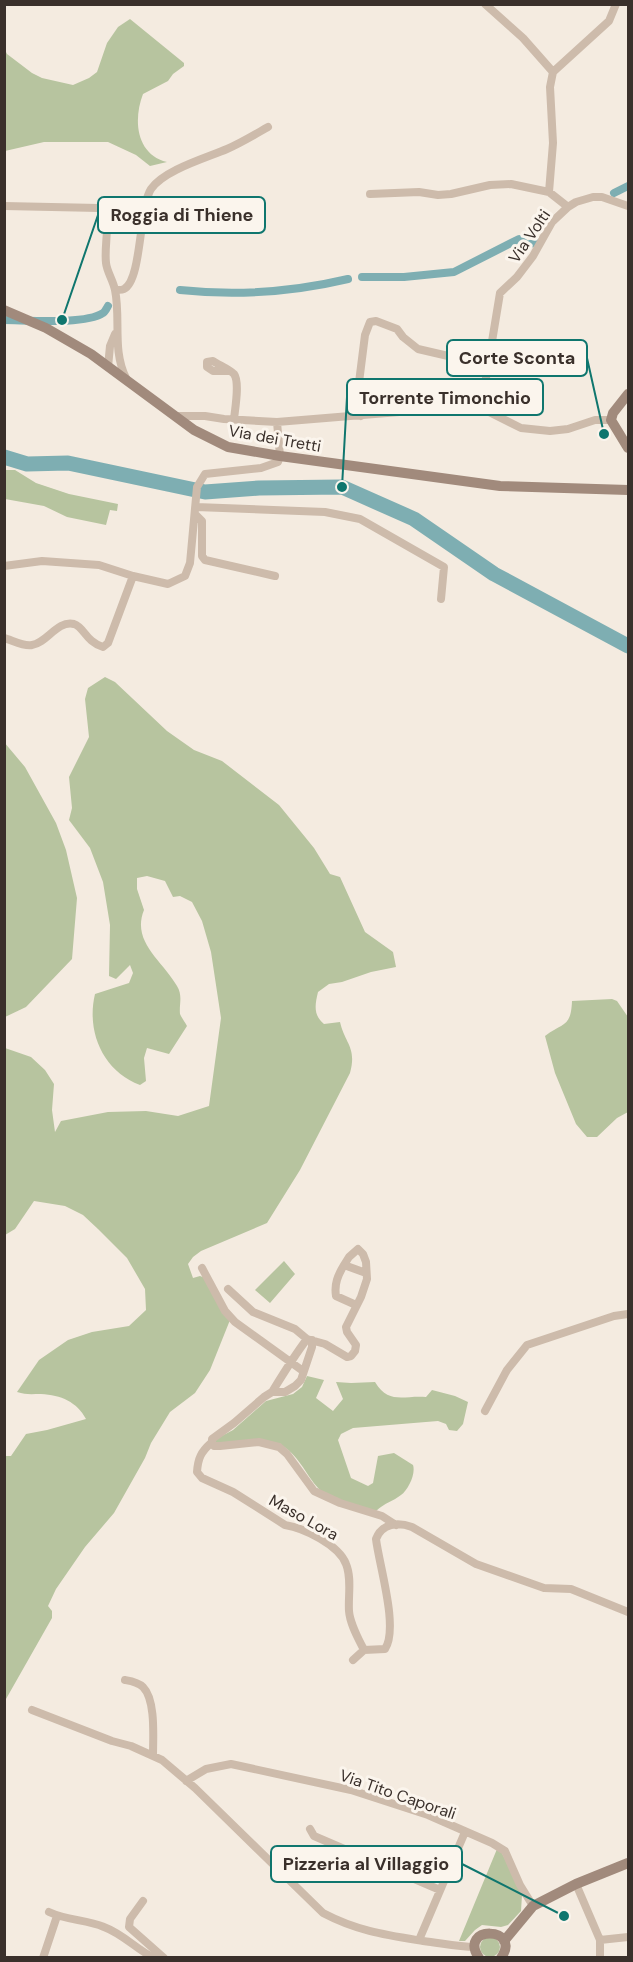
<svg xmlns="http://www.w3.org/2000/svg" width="633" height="1962" font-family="'DM Sans',sans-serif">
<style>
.green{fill:#b7c49f}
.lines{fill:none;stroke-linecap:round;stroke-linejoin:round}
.canal{stroke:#7eaeb2;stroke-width:8}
.river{stroke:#7eaeb2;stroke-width:15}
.street{stroke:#cdbbab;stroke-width:8}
.secondary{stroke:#a18a7c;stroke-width:10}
.labels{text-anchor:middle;stroke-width:6;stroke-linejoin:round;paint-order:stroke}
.street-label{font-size:16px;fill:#3a302b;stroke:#fbf5ed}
.leader{fill:none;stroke:#0f766e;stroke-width:2}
.callout-dot{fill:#0f766e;stroke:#fbf5ed;stroke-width:2}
.callout{fill:#fbf5ed;stroke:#0f766e;stroke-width:2}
.callout-label{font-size:18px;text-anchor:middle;font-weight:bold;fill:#3a302b}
</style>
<rect width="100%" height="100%" fill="#f4ebe0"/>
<path class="green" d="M130,19L184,63V66L173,74L168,81L143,94C133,120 136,154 167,162L150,166L136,155L108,142H44L5,151V50L7,54L32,73L42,78L73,85L89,78L97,72L107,43L118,27Z
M5,470H15L36,483L69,494L118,504L117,511L110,510L106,525L67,517L44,506L5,499Z
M105,677L115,682L167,731L194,750L222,761L279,805L314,848L330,874L340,877L365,932L393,952L396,967L371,972L342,982L329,984L318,992C315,1005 313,1015 324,1024L340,1022C345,1044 357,1047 350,1073L300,1170L267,1223L201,1251L193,1257L188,1264L193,1278L200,1276L205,1278L230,1320L210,1370L195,1393L170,1412L151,1443L145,1458L114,1513L85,1547L56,1589L48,1606L52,1611V1618L6,1699H5V1459L6,1456H11L26,1434L47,1430L86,1419C77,1402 61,1395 41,1394C32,1394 26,1395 17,1392L39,1360L68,1340L92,1332L129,1326L146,1310L145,1289L127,1258L98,1229L83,1215L65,1206L34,1201L15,1229L5,1235V1048L31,1057L45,1070L54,1084L52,1110L55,1132L61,1121L108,1112L146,1111L178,1116L209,1106L221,1018L211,952L202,921L192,902L180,896L173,897L165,881L147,876L137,878V889L144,910C131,942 163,961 177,986C183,996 179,1004 180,1014C181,1017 185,1022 187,1026L169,1054L147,1048L144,1058L146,1081L140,1085C103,1071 86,1032 95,994L129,983L133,973L130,965L116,979L109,976L110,925L103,882L90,848L69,820L72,808L69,777L89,737L85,699L88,688Z
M4,742L25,767L56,823L66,850L77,898L72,959L26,1007L5,1017Z
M612,999L617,1001L628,1017V1112L617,1118L597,1137H587L576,1124L555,1073L545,1036C563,1022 571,1028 572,1001Z
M284,1261L295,1274L270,1303L255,1290Z
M307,1376L324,1380L316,1398L333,1411L343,1399L336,1382L351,1383L375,1382C389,1405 404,1395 426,1397L432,1390L455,1396L468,1402L463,1424L457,1431L449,1430L446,1424L438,1421L353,1428L341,1434L338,1440L351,1478L368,1486L373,1483L378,1456L394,1453L413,1465C416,1474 408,1490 401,1495C392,1502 386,1502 376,1511C357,1506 333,1503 319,1489C305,1474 298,1453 279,1444H215L216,1439L233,1430L266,1401L293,1394L302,1387Z
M497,1849L501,1851L522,1895L521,1911L508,1925L501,1927L482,1925L475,1930L465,1941H459Z
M480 1947a10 10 0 1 1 20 0a10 10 0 1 1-20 0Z"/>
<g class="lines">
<path class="canal" d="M614,193L628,186
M362,277H404L454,272L519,239L527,245L536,242
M180,290C237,296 293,292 348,279
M4,320C26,320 85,325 103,313C104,313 107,308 108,306"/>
<path class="river" d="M4,457L27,464L68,463L205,492L259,488L342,487L414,519L494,574L628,646"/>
<path class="street" d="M485,4L523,38L553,72L550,87L553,143L549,192
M553,72L609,21L616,4
M370,194L419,192L438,195L451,194L490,185L511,184L549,192L568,207
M4,206L99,208L105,211C110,227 104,246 106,263C107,272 113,280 115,290C121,319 112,350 126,378
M115,290C116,290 123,290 124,289C142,280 139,207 151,189C164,170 206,158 227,149C241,143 254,135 268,127
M108,367L110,346L115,334
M229,371H213L207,367V362L213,361C219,365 229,369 234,374C240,382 235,409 234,419
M481,408L500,293L517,277L533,256L552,222L568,207L576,202L593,197H602L628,206
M176,416H205L224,419L277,422L448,408H481L521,428L550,431L568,429L595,420H611
M361,416L357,411L356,406L365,335L370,322L376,321L397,329L403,337L418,349L487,365
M196,507L325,512L360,519L444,567L441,599
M195,514L202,521V556L205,560L275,576
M4,566L42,561L99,565L133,576L168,584L185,576L190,563L197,487L205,474L261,468L278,462L280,456L277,422
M4,638C12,640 24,647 32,645C47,643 57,620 74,624C84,627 86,642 103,647L108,643L133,576
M202,1268L225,1311L235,1322L303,1371
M228,1289L253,1312L295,1329L307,1339
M356,1305L336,1296C334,1284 338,1275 344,1265L366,1273
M312,1340V1347L301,1380L295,1386L285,1392H272L264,1397L234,1423L212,1439V1444L214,1446H220L259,1442L279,1447L287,1454L314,1491L340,1503L382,1516L396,1525
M272,1392C283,1374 294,1356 307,1339L325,1344L347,1357L351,1356L355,1351L356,1345L347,1332L346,1327L361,1297L367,1279L366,1262L363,1254L358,1249L349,1257L344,1265
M485,1411L507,1370L527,1345L614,1316L628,1314
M211,1443C201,1452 198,1458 197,1472L202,1478L233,1492L285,1525C304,1528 339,1545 346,1564C352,1578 348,1596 349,1611C350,1624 358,1638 364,1650
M353,1660L364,1650L385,1649C399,1628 379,1565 376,1539C382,1523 398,1522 412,1527L476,1564L544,1588L571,1589L628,1612
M125,1680C131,1681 138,1682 143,1687C156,1700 153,1738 153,1755
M32,1710L112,1741L131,1746L162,1760L195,1788L323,1913C357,1931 386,1935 423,1941C441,1943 457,1947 475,1947
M186,1781L206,1769L231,1764L351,1790L428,1815L492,1843L505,1851L520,1885L533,1906
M310,1829L314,1836L440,1890
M576,1884L600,1940V1958
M143,1901L130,1919L129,1927L164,1958
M49,1912C68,1921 86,1919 104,1927C123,1934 136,1949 154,1958
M419,1940L465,1832
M600,1940L628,1937
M43,1958L56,1919"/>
<path class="secondary" d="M4,310L46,328L91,354L194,430L228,447L280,456L500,486L628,490
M628,394L613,413L611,420L628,448
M504,1941L533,1906L576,1884L628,1863
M479,1958C457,1925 523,1926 501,1958"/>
</g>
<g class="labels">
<g class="street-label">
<text transform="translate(529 236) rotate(-56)" y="6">Via Volti</text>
<text transform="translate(275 438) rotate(10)" y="6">Via dei Tretti</text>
<text transform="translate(304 1517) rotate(29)" y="6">Maso Lora</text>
<text transform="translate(398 1794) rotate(19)" y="6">Via Tito Caporali</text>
</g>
</g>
<path class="leader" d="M62 320L98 215M604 434L587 358M342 487L347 397M564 1916L462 1864"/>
<g class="callout-dot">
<circle cx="62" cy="320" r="6"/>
<circle cx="604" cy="434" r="6"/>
<circle cx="342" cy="487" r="6"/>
<circle cx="564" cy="1916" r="6"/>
</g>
<g class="callout">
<rect x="98" y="197" width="167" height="36" rx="6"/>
<rect x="447" y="340" width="140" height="36" rx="6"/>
<rect x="347" y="379" width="196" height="36" rx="6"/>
<rect x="271" y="1846" width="191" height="36" rx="6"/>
</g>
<g class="callout-label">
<text x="182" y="221">Roggia di Thiene</text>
<text x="517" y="364">Corte Sconta</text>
<text x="445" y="404">Torrente Timonchio</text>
<text x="366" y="1870">Pizzeria al Villaggio</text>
</g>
<rect width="633" height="1962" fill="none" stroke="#3a302b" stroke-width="12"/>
</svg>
